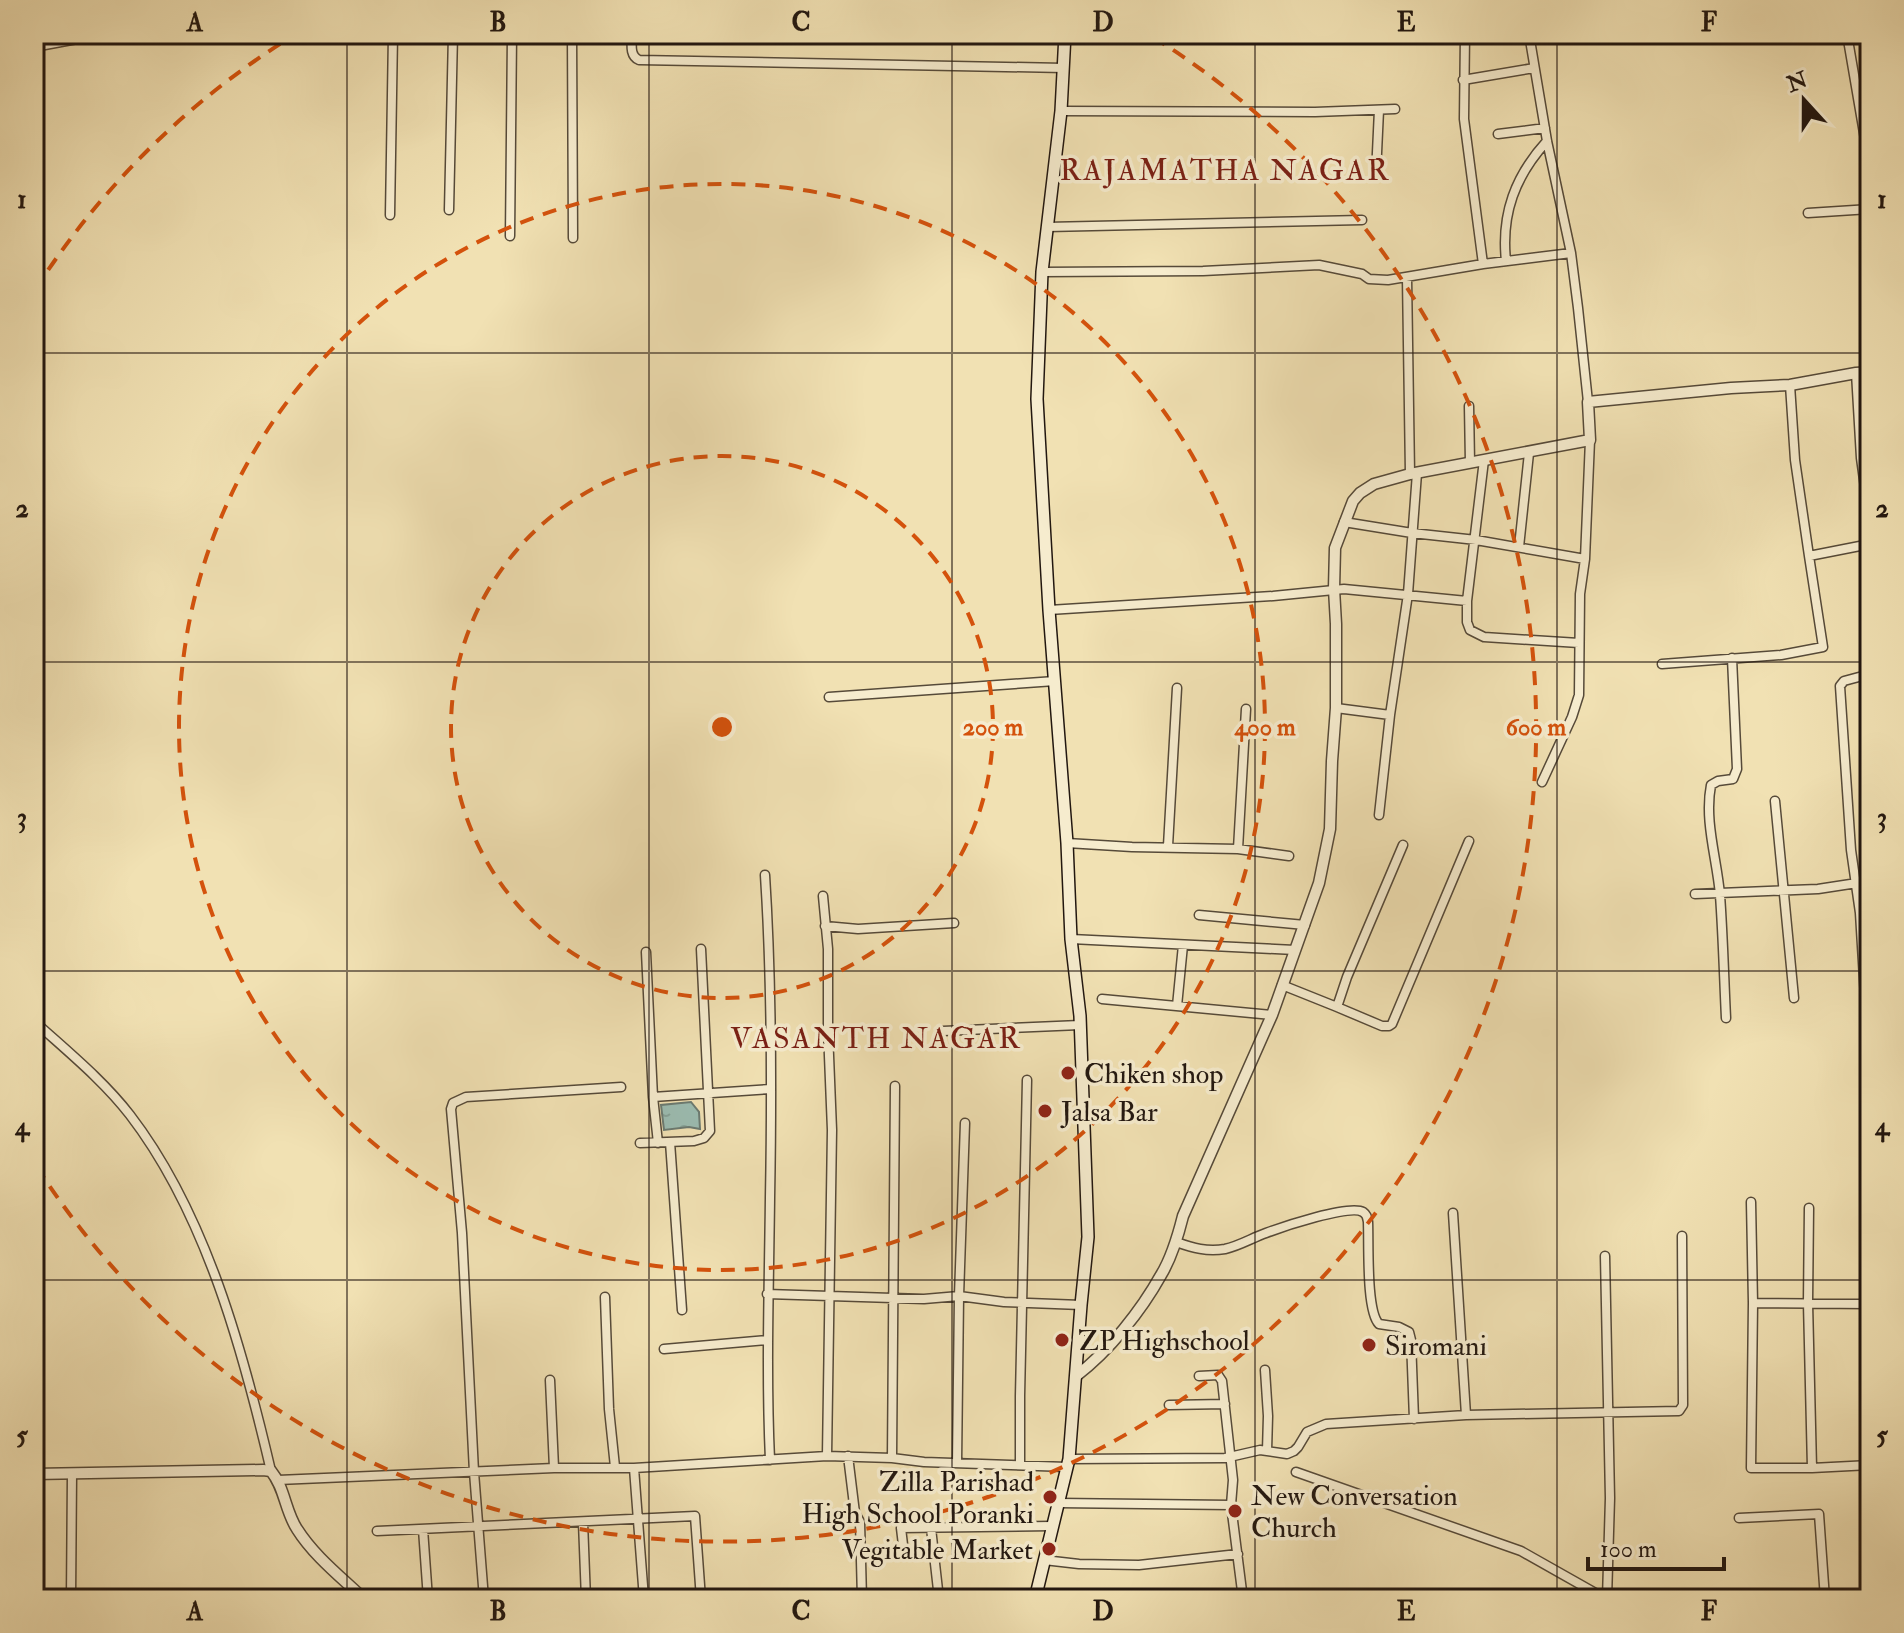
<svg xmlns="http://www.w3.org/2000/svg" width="1904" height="1633" font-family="'IM FELL Double Pica',serif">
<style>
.water{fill:url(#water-ripples);stroke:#6b7a71;stroke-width:2}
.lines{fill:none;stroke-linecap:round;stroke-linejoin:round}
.minor-casing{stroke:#564a39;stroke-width:11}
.tertiary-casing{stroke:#564a39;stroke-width:13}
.secondary-casing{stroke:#221710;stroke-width:14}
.minor{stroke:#f6ecce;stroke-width:8}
.tertiary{stroke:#f6ecce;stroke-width:10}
.secondary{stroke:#f6ecce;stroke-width:11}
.grid{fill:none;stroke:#221710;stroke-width:2;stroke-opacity:0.55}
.ring{fill:none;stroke:#d4520c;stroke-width:4;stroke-dasharray:14 10}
.poi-dot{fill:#8f2418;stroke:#f6ecce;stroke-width:3}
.labels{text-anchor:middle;stroke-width:7;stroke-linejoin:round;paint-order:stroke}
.poi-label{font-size:28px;fill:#221710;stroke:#f6ecce;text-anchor:start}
.neighbourhood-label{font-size:30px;letter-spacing:2px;fill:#7a1f14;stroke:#f6ecce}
.centre{fill:#d4520c;stroke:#f6ecce;stroke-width:4}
.ring-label{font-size:24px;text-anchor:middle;font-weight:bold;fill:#d4520c;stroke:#f6ecce;stroke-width:7;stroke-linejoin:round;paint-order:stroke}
.neatline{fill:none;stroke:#221710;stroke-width:3}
.grid-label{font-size:26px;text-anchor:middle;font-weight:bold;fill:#221710}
</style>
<defs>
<pattern id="water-ripples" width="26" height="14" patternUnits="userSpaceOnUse" patternTransform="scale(2)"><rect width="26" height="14" fill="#9bbcb1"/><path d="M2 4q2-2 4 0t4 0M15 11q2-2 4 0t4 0" fill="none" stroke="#85a197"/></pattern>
</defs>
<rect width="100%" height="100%" fill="#f1e1b3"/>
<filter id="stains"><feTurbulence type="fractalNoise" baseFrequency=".0025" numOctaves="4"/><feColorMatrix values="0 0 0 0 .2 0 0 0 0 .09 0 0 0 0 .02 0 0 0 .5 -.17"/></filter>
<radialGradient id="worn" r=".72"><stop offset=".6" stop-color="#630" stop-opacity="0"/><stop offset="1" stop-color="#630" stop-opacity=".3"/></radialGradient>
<path class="water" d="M691,1102L699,1112L700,1129L689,1127L664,1130L661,1105Z"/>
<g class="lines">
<g class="minor-casing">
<path id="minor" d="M572,34L573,238
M632,34C632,43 629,56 639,60L1064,68
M1465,34L1464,119L1483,264
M1529,34L1547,141L1571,253
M1847,34L1865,139L1870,149
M34,47L104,34
M1463,80L1534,68
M1061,111L1315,112L1395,109
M1498,134L1545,128
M1376,174L1379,110
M449,210L453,34
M1808,213L1870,209
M390,215L393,34
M1047,227L1362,220
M510,236L512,34
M1506,261C1501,214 1515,176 1547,141
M1042,272L1203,271L1319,265L1362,274L1369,279L1388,280L1483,264L1571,253L1578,308L1588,402
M1407,278L1410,474
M1856,373L1861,458L1870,524
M1790,385L1795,460L1809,556L1870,544
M1469,406L1470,463
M1484,460L1467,601V622L1470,630L1484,637L1579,643
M1344,522L1412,533L1476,540L1585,559
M1519,547L1529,453
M1049,610L1273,596L1344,589L1467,601
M1662,664L1781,655L1823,647L1809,556
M829,697L1055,681
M1336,708L1390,715
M1542,782L1572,717L1579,695L1580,594L1585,559L1590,440
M1775,801L1794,998
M1379,815L1390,715L1408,594L1417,473
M1067,843L1132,847L1238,849L1289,856
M1168,846L1177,688
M1238,849L1246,709
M765,875C772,983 772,1091 770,1198C769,1286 766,1373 770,1460
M1695,894L1818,889L1857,883
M823,896L828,949V1031L832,1130L827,1456
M1199,915L1305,925
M825,926L858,929L954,923
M1071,939L1295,950
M646,952L653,1097L658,1143
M1282,985L1337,1007L1347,977L1403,845
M1102,999L1272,1015
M1177,1006L1183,945
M1337,1007L1382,1026H1389L1392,1024L1469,841
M1866,1013L1860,913L1851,850L1840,686L1844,681L1870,674
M1726,1018C1724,977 1723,936 1720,895C1717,859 1704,821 1711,785L1718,781L1733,779L1737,769L1732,658
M34,1021C67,1051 103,1080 130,1115C206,1214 243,1351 271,1471
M943,1031L1080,1025
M653,1097L771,1089
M670,1142L682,1310
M640,1143L694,1141L704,1138L710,1131L701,949
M1751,1202L1753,1303L1751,1468H1812L1870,1465
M1868,1207L1870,1264
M1809,1208L1808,1303L1812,1468
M1453,1213L1466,1415
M1176,1242C1193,1248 1207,1252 1225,1249C1239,1246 1252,1238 1266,1233C1282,1227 1350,1204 1363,1212C1367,1215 1367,1217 1368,1222C1369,1244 1366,1311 1379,1324L1399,1327L1409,1332L1411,1340L1414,1419
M1605,1256L1610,1498L1607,1599
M767,1294L924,1299L959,1296L1004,1302L1081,1305
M605,1297L609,1409L615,1467
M1753,1303L1870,1304
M664,1349L768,1340
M1265,1370L1268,1416L1267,1451
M1199,1376L1218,1375L1222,1381L1233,1480L1231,1505
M550,1380L554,1468
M1169,1405L1225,1404
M848,1456L855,1513L860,1522L862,1599
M892,1458L895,1086
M1069,1459L1225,1458L1260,1450L1287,1454L1294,1451L1298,1447L1307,1432L1326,1424L1466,1415L1679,1411L1683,1405L1682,1236
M957,1463L959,1296L965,1123
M1020,1465V1396L1027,1080
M634,1468L644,1599
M1296,1472L1521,1551L1606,1599
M278,1480L554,1468H634L827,1456L892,1458L924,1462L1067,1467
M1058,1503L1231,1505L1243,1599
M1739,1518L1819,1514L1825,1599
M583,1522L586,1599
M931,1528L939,1599
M423,1529L428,1599
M377,1531L695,1516L701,1599
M903,1545L901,1528L1052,1526
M1044,1560L1079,1564L1139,1565L1238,1554
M71,1599L72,1474
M484,1599L474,1472L462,1233L451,1109L453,1103L466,1097L621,1087"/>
</g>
<g class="tertiary-casing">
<path id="tertiary" d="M1076,1376C1109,1351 1141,1311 1161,1275C1172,1257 1178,1236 1183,1216L1272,1015L1319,883L1330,829L1332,761L1336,708V624L1334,589L1335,548L1353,501L1360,493L1374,484L1410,474L1590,440L1588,402L1731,388L1790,385L1856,373L1870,372
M34,1474L263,1470L271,1471C285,1488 285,1511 297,1529C314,1556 341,1577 364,1599"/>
</g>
<g class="secondary-casing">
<path id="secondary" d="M1035,1599L1069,1459L1081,1305L1088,1237L1080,1016L1071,939L1067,843L1049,610L1037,399L1042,272L1061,111L1065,34"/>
</g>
<use href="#minor" class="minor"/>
<use href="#tertiary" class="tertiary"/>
<use href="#secondary" class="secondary"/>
</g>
<path class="grid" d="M347,34V1599M649,34V1599M952,34V1599M1255,34V1599M1557,34V1599M34,353H1870M34,662H1870M34,971H1870M34,1280H1870"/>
<g class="ring">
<circle cx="722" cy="727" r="271"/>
<circle cx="722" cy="727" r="543"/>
<path d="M35 290A814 814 0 0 1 291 37M1153 37A814 814 0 1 1 35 1164"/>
</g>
<g class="poi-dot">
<circle cx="1068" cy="1073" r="8"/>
<circle cx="1045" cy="1111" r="8"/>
<circle cx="1062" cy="1340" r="8"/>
<circle cx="1369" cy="1345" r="8"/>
<circle cx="1050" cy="1497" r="8"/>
<circle cx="1235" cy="1511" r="8"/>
<circle cx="1049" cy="1549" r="8"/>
</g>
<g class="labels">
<g class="poi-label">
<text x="1084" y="1083">Chiken shop</text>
<text x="1061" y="1121">Jalsa Bar</text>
<text x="1078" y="1350">ZP Highschool</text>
<text x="1385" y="1355">Siromani</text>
<text x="1034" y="1491" text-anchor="end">Zilla Parishad<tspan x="1034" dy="32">High School Poranki</tspan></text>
<text x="1251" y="1505">New Conversation<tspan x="1251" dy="32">Church</tspan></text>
<text x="1033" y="1559" text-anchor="end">Vegitable Market</text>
</g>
<g class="neighbourhood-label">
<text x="1225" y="180">RAJAMATHA NAGAR</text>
<text x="876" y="1048">VASANTH NAGAR</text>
</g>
</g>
<circle cx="722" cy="727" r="12" class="centre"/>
<g class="ring-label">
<text x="993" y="735">200 m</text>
<text x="1265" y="735">400 m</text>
<text x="1536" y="735">600 m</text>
</g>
<rect width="1904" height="1633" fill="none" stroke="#f1e1b3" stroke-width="88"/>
<g transform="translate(1804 100) rotate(339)" stroke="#f6ecce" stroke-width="6" paint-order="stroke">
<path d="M0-6L14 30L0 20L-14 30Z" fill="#221710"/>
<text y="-12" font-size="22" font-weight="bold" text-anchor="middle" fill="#221710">N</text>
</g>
<path d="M1588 1557v12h136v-12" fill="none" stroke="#221710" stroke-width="4"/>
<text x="1600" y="1557" font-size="24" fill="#221710" stroke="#f6ecce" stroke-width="6" paint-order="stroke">100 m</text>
<rect x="44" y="44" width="1816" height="1545" class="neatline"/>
<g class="grid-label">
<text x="195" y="31">A</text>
<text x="498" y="31">B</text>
<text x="801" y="31">C</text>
<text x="1103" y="31">D</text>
<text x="1406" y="31">E</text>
<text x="1709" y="31">F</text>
<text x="22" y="208">1</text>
<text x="1882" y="208">1</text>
<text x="22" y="517">2</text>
<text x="1882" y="517">2</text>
<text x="22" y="826">3</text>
<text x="1882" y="826">3</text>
<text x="22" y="1135">4</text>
<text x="1882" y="1135">4</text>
<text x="22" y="1444">5</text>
<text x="1882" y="1444">5</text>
<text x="195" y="1620">A</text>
<text x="498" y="1620">B</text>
<text x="801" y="1620">C</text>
<text x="1103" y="1620">D</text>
<text x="1406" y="1620">E</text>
<text x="1709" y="1620">F</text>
</g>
<rect width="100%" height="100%" filter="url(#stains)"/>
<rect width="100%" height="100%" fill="url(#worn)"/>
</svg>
